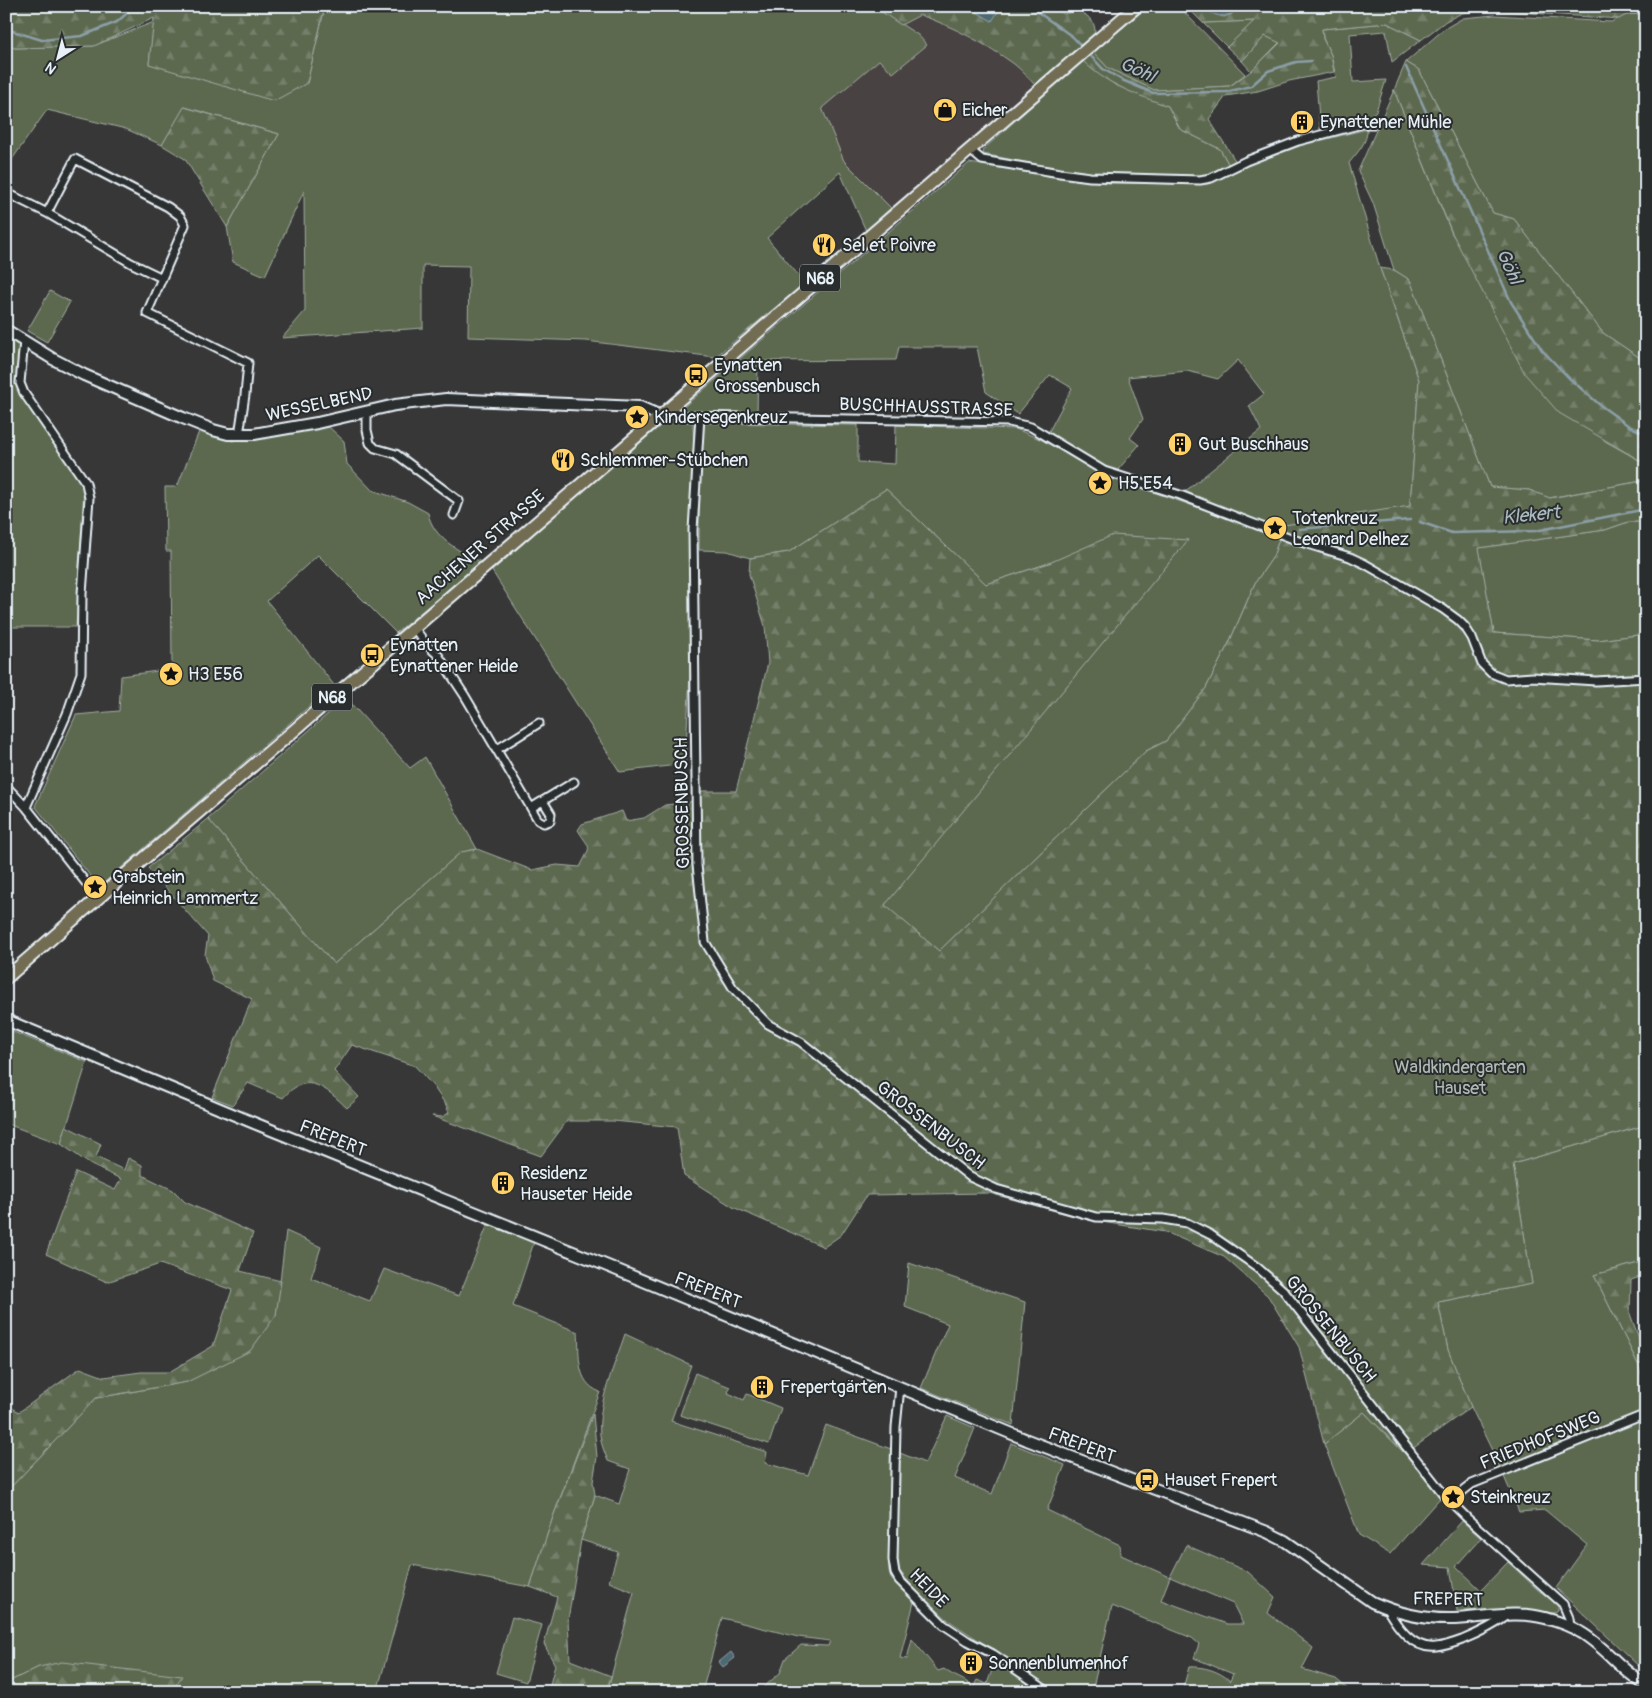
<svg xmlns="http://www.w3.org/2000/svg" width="1652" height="1698" font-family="Pangolin,sans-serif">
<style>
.built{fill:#494342}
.green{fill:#5d6950;stroke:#a2ada4;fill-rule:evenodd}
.forest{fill:url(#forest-firs);stroke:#a2ada4}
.water{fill:url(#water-ripples);stroke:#8b9fa8}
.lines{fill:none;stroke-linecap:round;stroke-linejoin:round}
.stream{stroke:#8b9fa8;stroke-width:2.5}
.street-casing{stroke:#e8f1f8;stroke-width:11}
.secondary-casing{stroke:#e8f1f8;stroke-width:14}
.primary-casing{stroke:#e8f1f8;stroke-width:15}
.street{stroke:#2a2d2e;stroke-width:7}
.secondary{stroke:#2a2d2e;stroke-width:10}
.primary{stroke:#726c52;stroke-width:11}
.labels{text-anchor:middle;stroke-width:4;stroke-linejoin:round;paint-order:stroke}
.shield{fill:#2a2d2e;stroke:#afb6bb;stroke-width:1}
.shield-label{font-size:16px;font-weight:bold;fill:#e8f1f8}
.poi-label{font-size:18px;fill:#e8f1f8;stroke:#2a2d2e;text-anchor:start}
.street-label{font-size:18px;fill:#e8f1f8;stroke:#2a2d2e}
.park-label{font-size:18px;fill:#b0bbb5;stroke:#2a2d2e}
.water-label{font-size:19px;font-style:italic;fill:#aabbc2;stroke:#2a2d2e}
</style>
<defs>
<pattern id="forest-firs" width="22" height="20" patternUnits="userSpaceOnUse" patternTransform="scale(1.25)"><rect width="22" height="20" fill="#5d6950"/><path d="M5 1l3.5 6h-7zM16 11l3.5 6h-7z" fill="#747f6a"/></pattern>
<pattern id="water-ripples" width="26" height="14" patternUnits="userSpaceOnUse" patternTransform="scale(1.25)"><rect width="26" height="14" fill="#4d6972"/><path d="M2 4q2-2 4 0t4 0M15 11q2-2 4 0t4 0" fill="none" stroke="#677f87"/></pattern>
</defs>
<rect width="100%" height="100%" fill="#383737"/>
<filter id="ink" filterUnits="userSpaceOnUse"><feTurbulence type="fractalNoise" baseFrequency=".02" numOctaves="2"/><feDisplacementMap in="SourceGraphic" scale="10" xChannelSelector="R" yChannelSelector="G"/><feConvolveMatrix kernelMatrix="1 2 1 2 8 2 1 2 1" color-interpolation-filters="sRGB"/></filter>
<g filter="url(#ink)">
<path class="built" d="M920,15L939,21L966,35L1015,64L1036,86L891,208L844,161L822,108L879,60L926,45L918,35L901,25Z"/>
<path class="green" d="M325,6H873L918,35L927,45L893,73L879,60L822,108L844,161L891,208L866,231L840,172L767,238L805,283L715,357L586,341L468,337L469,266L423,265V328L282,338L305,311L304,191L265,276L233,262L227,227L279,134L185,107L162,145L126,129L47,110L6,168V44L15,48L93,46L154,22L149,64L307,83Z
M1149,6H1178L1245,74L1230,86L1154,90L1108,68L1093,52Z
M1646,13V362L1603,333L1514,219L1493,213L1419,70L1406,62L1444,29L1463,18L1494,15L1611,22L1626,15Z
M1255,21L1227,47L1203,23Z
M1387,23L1421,40L1392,62L1386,31L1350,34L1353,82L1386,80L1376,111L1368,117L1320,130L1316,81L1336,77L1331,55L1323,38L1322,29Z
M1265,36L1280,42L1251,71L1242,61Z
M1082,60L1115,85L1168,106L1180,129L1220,149L1229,165L1209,175L1183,177L1075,172L983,154L984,149Z
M1394,90L1452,234L1605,441L1646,464V479L1642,481L1549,498L1529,490L1490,487L1410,280L1394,270L1373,203L1358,171Z
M1367,129C1368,142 1357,153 1349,163L1379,265L1419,380L1410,507L1285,525L1282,530L1183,493L1261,430L1249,406L1264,394L1238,360L1218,379L1187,371L1128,377L1143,419L1130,438L1139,445L1117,471L1102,465L1048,433L1072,388L1050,375L1018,414L986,392L977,347H899L896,360L758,361L757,415L680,410L969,163L1106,183L1207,184L1279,151Z
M50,291L70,302L47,342L27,331Z
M6,335L28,349L23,386L84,487L76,627H6Z
M665,418L693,423L697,550L685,764L620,772L492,571Z
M706,423L858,425V462L895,464L896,425L1016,429L1042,440L1101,474L1280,536L1273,557L1255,583L1229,643L1206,688L1166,741L1146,751L939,951L884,905L1188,540L1049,563L986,584L886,489L789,552L750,558L727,551L699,550L700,427Z
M328,426L344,441L347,464L372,490L408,502L428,513C433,538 459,551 481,562L396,633L318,555L267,601L334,685L99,887L35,806L76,715L119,711L121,676L172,669L171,551H166L165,487H177L200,429L232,441Z
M1628,522H1646V634L1598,640L1494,633L1478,548L1605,530Z
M346,698L410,768L425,757L477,849L460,853L334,964L208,819Z
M6,1029L87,1062L61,1144L7,1124Z
M1646,1125V1261L1594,1275L1638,1364L1646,1388V1673L1556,1588L1587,1545L1545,1510L1519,1512L1500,1467L1471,1407L1448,1350L1438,1302L1532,1284L1513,1164Z
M488,1224L534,1242L513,1306L578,1332C580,1355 575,1382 600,1392L553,1517L530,1587L412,1565L377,1692H171L181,1676L39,1667L6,1683V1492L96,1398L187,1382L276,1315L286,1231L321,1247L311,1278L370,1301L384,1269L459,1296Z
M909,1263L1025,1302L1013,1425L921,1388L948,1324L905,1307Z
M625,1334L691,1365L671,1421L767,1452L765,1463L808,1475L826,1425L891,1449L889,1571L892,1580L914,1602L900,1658L907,1659L912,1639L938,1671L944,1669C953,1677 967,1679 973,1688L977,1680L987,1684L996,1659L1042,1692H758L780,1673L785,1659L801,1645L828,1646L830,1641L798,1637L722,1618L702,1692H607L634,1592L609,1582L618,1552L581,1540L595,1495L619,1504L630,1469L608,1461C605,1453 601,1445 600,1435C597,1404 615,1364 625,1334Z
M695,1373L730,1387L728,1393L744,1400L747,1394L781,1408L769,1444L680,1415Z
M1364,1412L1405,1454L1440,1498L1390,1554L1359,1535L1324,1444Z
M947,1416L975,1428L955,1478L992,1494L1011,1443L1065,1465L1047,1510L1120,1545L1121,1555L1170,1577L1186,1545L1248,1572L1275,1597L1268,1613L1313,1648L1302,1669L1336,1679L1351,1692H1182L1189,1667C1203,1666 1220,1671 1230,1681L1233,1674L1194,1658L1199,1644L1192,1638L1112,1606L1092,1692H1057L948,1620L916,1591L899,1570L897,1559L900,1453L925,1463ZM1170,1577L1233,1604L1243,1624H1227L1161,1600Z
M1462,1521L1481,1538L1456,1566L1481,1590L1508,1562L1537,1589L1558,1605V1611L1555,1613L1516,1609L1457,1611L1450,1567L1423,1565Z
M512,1617L542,1625L526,1682L496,1673Z"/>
<path class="forest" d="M6,6H325L307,83L274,101L149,64L154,18L94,46L15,48L6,44Z
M873,6H967L992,21L998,10L992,6H1051L1064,14L1078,10C1088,16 1096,21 1095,34L1036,86C1029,79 1022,70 1014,64C988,45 950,25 920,15L901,25Z
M1186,6H1201L1217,15L1224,17L1232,14L1239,6H1646V13L1626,15L1619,19L1488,10L1462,13L1446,21L1421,40L1387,23L1322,29L1323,39L1331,55L1334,72L1289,81L1258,91L1226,96L1209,119L1236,162L1229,165L1220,149L1180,129L1168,106C1137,95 1105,84 1082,60L1093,52L1108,68L1154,90L1230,86L1251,71L1280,43L1265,36L1242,61L1227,47L1254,21L1203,23Z
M1406,62L1419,70L1493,213L1514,219L1603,333L1646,362V464L1559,413L1525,374L1452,233L1394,90Z
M184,107L279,134L227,227L185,159L162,145Z
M1380,268L1394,270L1410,280L1490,487L1529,490L1550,498L1642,481L1646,479V522H1628L1605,530L1479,548L1494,633L1598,640L1646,634V1125L1513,1164L1532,1284L1438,1302L1448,1350L1471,1407L1405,1454L1364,1412L1324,1444L1299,1347L1268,1296L1224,1257L1165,1232L1089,1220L989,1193L867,1195L841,1235L824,1247L733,1207L684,1176L677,1127L613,1121H567L541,1156L432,1116L442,1117L449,1113L446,1105L433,1086L415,1066L352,1045L334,1071L359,1097L347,1108C326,1088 307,1070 283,1098L248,1083L233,1105L212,1097L252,999L213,981L205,955L208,936L148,868L208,819L334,964L461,852L477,849L532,870L557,865L580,867C592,843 591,851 578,830L582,824L622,811L626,821L644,818L665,805L690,802L702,791H736L768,663L765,626L749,574L750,558L789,552L886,489L986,584L1049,563L1113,535L1188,540L885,905L939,951L1146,751L1166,741L1206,688L1229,643L1255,583L1273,557L1284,525L1410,506L1419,380Z
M66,1126L101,1144L96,1157L124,1170L128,1158L142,1165V1175L173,1190L185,1202L253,1233L240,1271L281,1281L276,1315L250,1351L187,1382L96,1398L6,1492V1404L19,1412L80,1368L104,1377L141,1372H169L213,1346L232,1290L160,1264L107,1282L46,1254L76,1172L115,1190L121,1179L91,1165L61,1144Z
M1646,1261V1275L1631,1280L1630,1314L1646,1357V1361L1638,1364L1594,1275Z
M593,1414L597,1457L593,1482L595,1495L581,1540L568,1620L570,1660L611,1676L607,1692H548L555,1665L544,1644L557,1597L530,1587L553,1517Z
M62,1662L182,1676L171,1692H6V1683L39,1667Z"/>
<path class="water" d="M967,6H992L999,10L992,21Z
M1201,6H1239C1227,21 1215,17 1201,6Z
M731,1652L735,1658L723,1667L719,1662Z"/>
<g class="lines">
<path class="stream" d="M287,6L290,8L292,6
M1029,6L1073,37L1083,48
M6,29L42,40L82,36L117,22L135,6
M1089,54L1103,69L1122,80L1153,93L1226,92L1251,86L1268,71L1296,62L1311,61
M1406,67L1511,302L1542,350L1569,378L1600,405L1629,426L1646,434
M1420,522L1452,533L1535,531L1646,509
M1299,529L1410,520"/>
<g class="street-casing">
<path id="street" d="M970,150L982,160L1060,173L1090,177L1200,180L1211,178L1246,161L1298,141L1362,124H1374
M7,193L47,213L75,159L168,207L180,216L185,225L147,313L248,363L245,395L239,435
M47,213L131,263L162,278
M24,341L20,383L24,393L86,483L89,498L82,594L81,673L67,714L26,807
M671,407L674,411L685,416L1009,422L1031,427L1104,471L1180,495L1301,542L1350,557L1365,564L1443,609L1458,620L1465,627L1472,638L1482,664L1491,673L1506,679L1533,677L1596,681L1646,678
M367,412V430L370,443L375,448L396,454L459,501L454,515
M700,416L693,530L697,865L705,942L733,988L768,1024L801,1042L970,1177L996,1189L1096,1217L1163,1219L1187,1223L1211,1235L1257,1267L1283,1290L1445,1496L1467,1518L1563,1604L1569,1618L1570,1628
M414,628L427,645L438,655L465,696L531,808L574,782
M496,750L539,723
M6,786L26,807L98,898
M531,808L538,820L544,823L550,821L551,814L543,801
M900,1387L896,1427L893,1560L895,1573L899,1580L944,1625L968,1641L993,1654L1049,1692
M1453,1504L1463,1491L1472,1484L1646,1414
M1387,1609C1397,1626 1413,1650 1436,1647C1445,1646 1454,1643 1462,1640C1479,1633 1495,1625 1510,1614"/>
</g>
<g class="secondary-casing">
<path id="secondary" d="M6,330L53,359L84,375L183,418L213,430L228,434H254L317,423L395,405L446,399L640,407L656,414L659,418
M6,1020L254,1123L610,1267L1027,1440L1267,1532L1285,1541L1372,1602C1399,1614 1424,1620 1454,1619C1484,1618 1515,1610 1545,1618C1556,1621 1571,1626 1580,1632C1605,1646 1621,1671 1646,1685"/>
</g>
<g class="primary-casing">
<path id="primary" d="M6,978L98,898L414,628L1137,6"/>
</g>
<use href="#street" class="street"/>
<use href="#secondary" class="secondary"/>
<use href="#primary" class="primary"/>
</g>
</g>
<defs>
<g id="shop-disc" transform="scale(1.25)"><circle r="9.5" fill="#ffd166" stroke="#2a2d2e"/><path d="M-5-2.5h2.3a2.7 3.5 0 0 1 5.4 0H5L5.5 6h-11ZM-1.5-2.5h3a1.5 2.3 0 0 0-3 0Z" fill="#111"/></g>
<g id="building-disc" transform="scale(1.25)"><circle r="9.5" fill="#ffd166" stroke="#2a2d2e"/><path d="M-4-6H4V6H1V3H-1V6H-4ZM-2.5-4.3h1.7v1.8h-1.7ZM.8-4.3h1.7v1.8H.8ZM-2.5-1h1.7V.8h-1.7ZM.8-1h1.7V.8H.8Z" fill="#111"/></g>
<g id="restaurant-disc" transform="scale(1.25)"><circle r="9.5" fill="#ffd166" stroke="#2a2d2e"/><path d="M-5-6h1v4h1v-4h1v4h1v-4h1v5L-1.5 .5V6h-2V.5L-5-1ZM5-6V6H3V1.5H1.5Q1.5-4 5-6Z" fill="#111"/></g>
<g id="bus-disc" transform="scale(1.25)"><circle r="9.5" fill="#ffd166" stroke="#2a2d2e"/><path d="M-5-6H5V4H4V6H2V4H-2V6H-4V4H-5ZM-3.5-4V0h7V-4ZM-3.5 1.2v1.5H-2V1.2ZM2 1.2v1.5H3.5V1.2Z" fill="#111"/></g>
<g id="sight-disc" transform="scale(1.25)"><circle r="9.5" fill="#ffd166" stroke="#2a2d2e"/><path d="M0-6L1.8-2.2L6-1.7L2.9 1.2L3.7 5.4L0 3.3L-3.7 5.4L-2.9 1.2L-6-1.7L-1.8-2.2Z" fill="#111"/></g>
</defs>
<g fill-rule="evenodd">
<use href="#shop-disc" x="945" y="110"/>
<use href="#building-disc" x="1302" y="122"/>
<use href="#restaurant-disc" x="824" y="245"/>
<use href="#bus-disc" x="696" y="375"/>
<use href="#sight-disc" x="637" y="417"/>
<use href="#building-disc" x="1180" y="444"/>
<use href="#restaurant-disc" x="563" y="460"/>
<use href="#sight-disc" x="1100" y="483"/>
<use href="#sight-disc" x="1275" y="528"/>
<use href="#bus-disc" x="372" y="655"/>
<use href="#sight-disc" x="171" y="674"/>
<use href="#sight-disc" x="95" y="887"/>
<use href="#building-disc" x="503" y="1183"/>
<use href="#building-disc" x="762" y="1387"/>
<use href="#bus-disc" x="1147" y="1480"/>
<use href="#sight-disc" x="1453" y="1497"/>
<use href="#building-disc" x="971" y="1663"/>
</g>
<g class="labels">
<g class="shield">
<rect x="800" y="264.5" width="40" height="27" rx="4"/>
<rect x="312" y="683.5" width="40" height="27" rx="4"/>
</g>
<g class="shield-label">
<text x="820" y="284">N68</text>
<text x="332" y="703">N68</text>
</g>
<g class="poi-label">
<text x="962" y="116">Eicher</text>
<text x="1320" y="128">Eynattener Mühle</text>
<text x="842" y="251">Sel et Poivre</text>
<text x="714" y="371">Eynatten<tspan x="714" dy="21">Grossenbusch</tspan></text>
<text x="654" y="423">Kindersegenkreuz</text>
<text x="1198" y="450">Gut Buschhaus</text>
<text x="580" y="466">Schlemmer-Stübchen</text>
<text x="1118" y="489">H5 E54</text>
<text x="1292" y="524">Totenkreuz<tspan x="1292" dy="21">Leonard Delhez</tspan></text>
<text x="390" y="651">Eynatten<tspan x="390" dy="21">Eynattener Heide</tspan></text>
<text x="188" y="680">H3 E56</text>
<text x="112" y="883">Grabstein<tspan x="112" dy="21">Heinrich Lammertz</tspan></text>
<text x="520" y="1179">Residenz<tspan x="520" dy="21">Hauseter Heide</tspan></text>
<text x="780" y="1393">Frepertgärten</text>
<text x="1164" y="1486">Hauset Frepert</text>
<text x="1470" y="1503">Steinkreuz</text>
<text x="988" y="1669">Sonnenblumenhof</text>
</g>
<g class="street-label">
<text transform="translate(319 404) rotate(-12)" y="6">WESSELBEND</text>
<text transform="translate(926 407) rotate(2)" y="6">BUSCHHAUSSTRASSE</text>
<text transform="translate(480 547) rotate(-41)" y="6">AACHENER STRASSE</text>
<text transform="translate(682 803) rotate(-91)" y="6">GROSSENBUSCH</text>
<text transform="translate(931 1125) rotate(38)" y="6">GROSSENBUSCH</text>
<text transform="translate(333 1138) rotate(22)" y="6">FREPERT</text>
<text transform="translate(708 1290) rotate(22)" y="6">FREPERT</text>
<text transform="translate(1331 1329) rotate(51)" y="6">GROSSENBUSCH</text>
<text transform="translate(1540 1440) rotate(-22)" y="6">FRIEDHOFSWEG</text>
<text transform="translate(1082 1445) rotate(21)" y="6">FREPERT</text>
<text transform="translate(929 1588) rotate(46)" y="6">HEIDE</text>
<text transform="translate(1448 1599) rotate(1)" y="6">FREPERT</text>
</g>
<g class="park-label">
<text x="1460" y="1073">Waldkindergarten<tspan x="1460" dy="21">Hauset</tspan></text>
</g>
<g class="water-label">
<text transform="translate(1138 69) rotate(24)" y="7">Göhl</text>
<text transform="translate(1510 266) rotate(66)" y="7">Göhl</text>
<text transform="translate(1531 514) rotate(-6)" y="7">Klekert</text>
</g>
</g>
<rect width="1652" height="1698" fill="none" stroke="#2a2d2e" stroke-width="25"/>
<rect x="12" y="12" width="1627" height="1673" fill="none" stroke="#e8f1f8" stroke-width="2" filter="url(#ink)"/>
<g transform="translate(58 58) rotate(216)" stroke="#2a2d2e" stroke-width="4" paint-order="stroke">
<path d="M0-4L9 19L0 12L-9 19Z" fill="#e8f1f8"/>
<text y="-8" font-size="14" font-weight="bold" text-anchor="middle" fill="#e8f1f8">N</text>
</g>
</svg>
